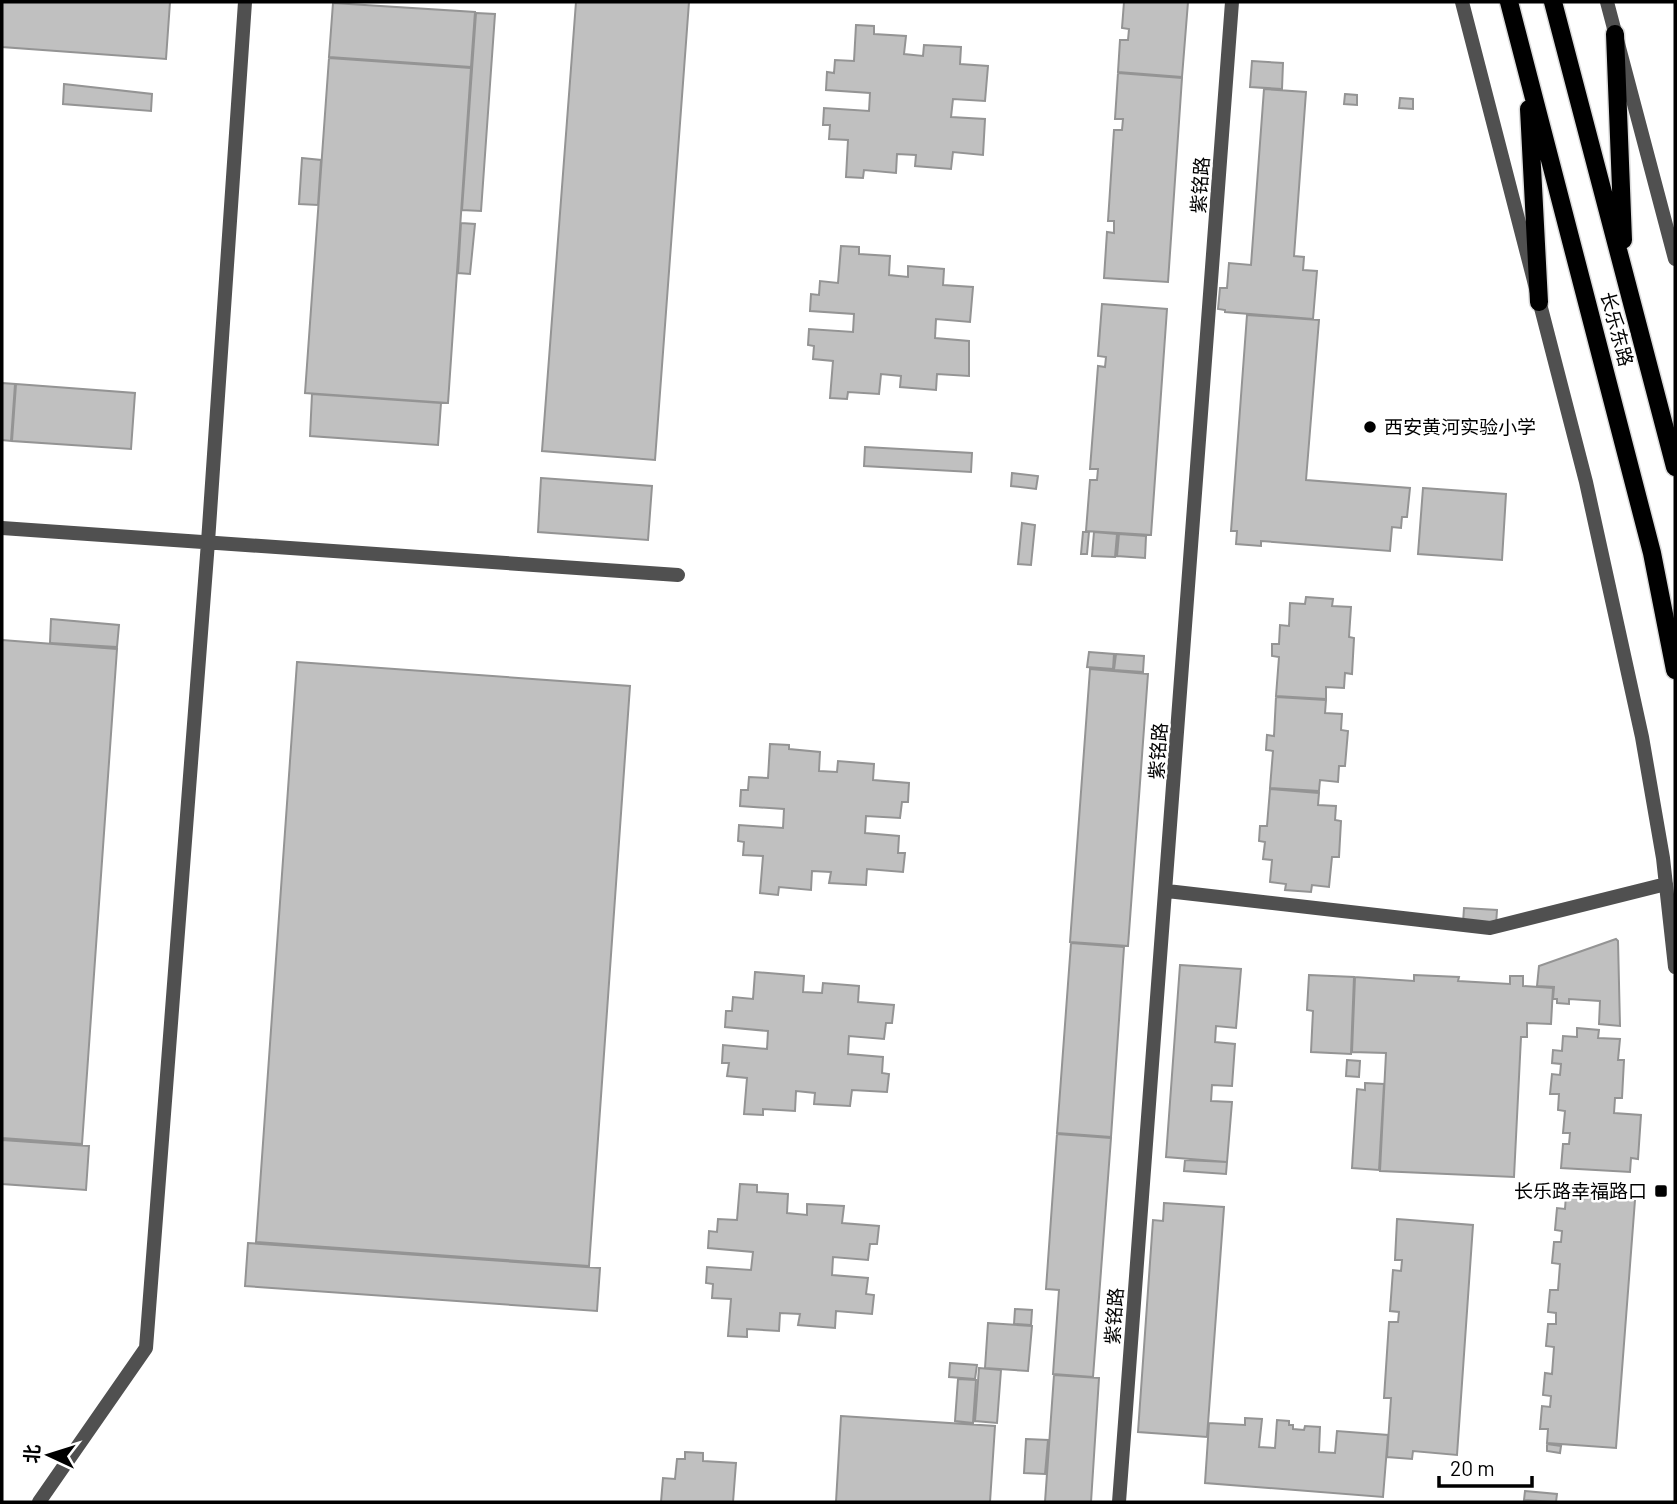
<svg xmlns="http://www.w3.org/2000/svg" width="1677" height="1504" font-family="Barlow,'Noto Sans SC',sans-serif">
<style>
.building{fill:#c0c0c0;stroke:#949494;stroke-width:2}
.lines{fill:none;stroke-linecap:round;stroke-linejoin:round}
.primary-casing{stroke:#dbdbdb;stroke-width:21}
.minor{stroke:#505050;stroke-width:14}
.primary{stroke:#000;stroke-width:18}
.poi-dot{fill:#000;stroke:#fff;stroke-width:2.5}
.labels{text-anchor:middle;stroke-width:5;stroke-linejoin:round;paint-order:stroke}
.street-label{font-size:19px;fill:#000;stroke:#fff}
.poi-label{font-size:19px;fill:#000;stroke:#fff;text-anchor:start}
</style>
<rect width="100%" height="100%" fill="#fff"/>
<path class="building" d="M2,2H170L166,59L2,47Z
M576,2H689L655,460L542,451Z
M1124,2H1188L1182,77L1118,72L1120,40H1128L1129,29L1122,28Z
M333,3L475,12L471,67L329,57Z
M476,13L495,14L481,211L462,210Z
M856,25L874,26V34L906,36L904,54L923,56L924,45L961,47L960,64L988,66L985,101L953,99L951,117L985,119L983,155L953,152L951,169L915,166L916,155L897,154L896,173L864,170L863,178L846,177L848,140L829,139L830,125H823L824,108L869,111L870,93L826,90L827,72L834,73L835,60L854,61Z
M329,58L471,68L448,403L305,393Z
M1252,61L1283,63L1282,89L1250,87Z
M1118,73L1182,78L1168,282L1104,278L1107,232L1114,233V221H1108L1114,130H1122L1123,119H1115Z
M64,84L152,94L151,111L63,104Z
M1264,89L1306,92L1294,256L1304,257L1303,270L1317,271L1313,319L1225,312V310L1218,309L1220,288H1227L1229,263L1251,265Z
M1345,94L1357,95V105L1344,104Z
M1400,98L1413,99V109L1399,108Z
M302,158L321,160L318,205L299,204Z
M461,223L475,224L470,274L458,273Z
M841,246L859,247V254L890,256L889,275L908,277V266L944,269L943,285L973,287L970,322L936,319L935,338L969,341V376L937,374L936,390L900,387L901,376L881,374L879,394L848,392L847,399L830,398L833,361L813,359L814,346L808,345L809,329L853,332L854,314L810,311L811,294L819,295L820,281L838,283Z
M1102,304L1167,309L1151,535L1086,531L1090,480H1097L1098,469H1090L1098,366L1105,367L1106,357L1098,356Z
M1247,315L1319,320L1306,480L1410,488L1407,517H1402L1401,528L1392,527L1390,551L1261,541V546L1236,544L1237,531H1231Z
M2,383L15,384L11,441L2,440Z
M16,384L135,393L131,449L12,441Z
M312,394L441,403L438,445L310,436Z
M865,447L972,453L971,472L864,466Z
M1012,473L1038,476L1036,489L1011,486Z
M541,478L652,486L648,540L538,532Z
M1423,488L1506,494L1502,560L1418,554Z
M1022,523L1035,525L1031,565L1018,564Z
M1083,532H1089L1087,554H1081Z
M1094,532L1117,534L1115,557L1092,556Z
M1119,534L1146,536L1145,558L1117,556Z
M1306,597L1333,599L1332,606L1351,607L1349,637L1354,638L1352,674L1345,673L1344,688L1326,687V699L1276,696L1279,657L1272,656V644H1279L1280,625L1289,626L1290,603L1305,604Z
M51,619L119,625L117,647L50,643Z
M2,640L117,649L82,1144L2,1138Z
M1089,652L1114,654L1113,669L1087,667Z
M1116,654L1144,656L1143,672L1114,670Z
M297,662L630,686L589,1266L256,1242Z
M1090,669L1148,674L1128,946L1070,942Z
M1276,697L1326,700L1325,713L1342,714L1341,730L1348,731L1345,766H1339L1338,782L1320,780L1319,791L1270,788L1273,751L1266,750L1267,735L1274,736Z
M770,744L789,745V749L820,752L819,771L837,772L838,761L874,764L873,780L909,783L908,802H902L900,818L866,816L865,833L899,836L898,853H905L903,872L867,869L866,885L829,883L831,872L812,871L811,890L779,887L778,895L760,893L763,856L743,855L744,842L738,841L739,825L783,828L784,809L740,806L741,790H748L749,777L768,778Z
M1270,789L1319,793L1318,805L1336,806L1335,820L1341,821L1339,857H1332L1329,887L1312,885L1311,892L1285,890L1286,884L1270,882L1272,860L1263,859L1265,842L1259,841L1260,826H1267Z
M1464,908L1497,910L1496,925L1463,923Z
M1616,939L1618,941L1620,1026L1599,1024L1600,1001L1569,999V1004L1557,1003V999H1553L1554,987L1537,986L1539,966Z
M1071,943L1124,947L1111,1137L1057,1133Z
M1180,965L1241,969L1236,1028L1216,1026L1215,1042L1235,1044L1232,1086L1212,1085L1211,1101L1232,1102L1227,1162L1166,1157Z
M755,972L804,976L803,992L822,993L823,983L859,986L858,1002L894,1005L892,1023H886L884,1039L849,1036L848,1054L883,1057L882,1073L889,1074L887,1092L852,1090L850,1106L814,1104L815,1093L796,1091L795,1111L763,1109V1115L744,1114L747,1078L727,1076L729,1063H722L723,1045L767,1049L768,1031L725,1027L726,1011H732L733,997L753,999Z
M1309,975L1354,977L1351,1054L1311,1052L1313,1011L1307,1010Z
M1414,975L1459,977L1458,981L1510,984V976H1523V986L1553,988L1551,1024L1527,1023V1037H1521L1514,1177L1380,1171L1386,1053L1352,1052L1355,977L1414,981Z
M1577,1028L1599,1030L1598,1038L1620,1039L1618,1060H1624L1622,1098H1615L1614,1113L1641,1115L1638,1159L1631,1158L1630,1172L1561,1168L1563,1144H1569L1570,1133H1563L1565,1111L1558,1110L1559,1094H1550L1552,1074L1560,1075L1561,1064L1552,1063L1553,1050L1562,1051L1563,1036L1577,1037Z
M1347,1060L1360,1061L1359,1077L1346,1076Z
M1365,1083L1384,1084L1379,1170L1352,1168L1357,1089L1365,1090Z
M1057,1134L1111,1138L1093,1377L1053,1374L1059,1290L1046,1289Z
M2,1140L89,1146L86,1190L2,1184Z
M1185,1160L1227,1162L1226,1174L1184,1171Z
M740,1184L757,1185V1192L788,1194L787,1213L807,1215V1204L844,1206L842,1223L879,1226L877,1244H870L868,1260L833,1257L832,1275L868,1278L866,1294L874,1295L872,1314L836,1311L835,1328L798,1325L800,1314L780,1313L779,1331L747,1329V1337L728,1336L731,1299L712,1298L713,1284L706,1283L707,1267L751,1270L753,1252L708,1248L709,1231L717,1232L718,1219L737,1220Z
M1566,1195L1635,1200L1616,1448L1547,1443L1548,1429H1540L1542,1406L1550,1407L1551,1396L1543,1395L1545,1373L1552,1374L1554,1347L1546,1346L1548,1324H1556V1313L1548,1312L1550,1290H1558L1560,1264L1552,1263L1554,1242H1561L1562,1231L1555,1230L1557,1208L1565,1209Z
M1164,1203L1224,1207L1207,1437L1138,1432L1153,1220L1163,1221Z
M1397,1219L1473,1225L1457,1455L1413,1451L1412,1459L1387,1457L1391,1398H1384L1389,1322H1398L1399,1312L1390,1311L1393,1270L1401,1271L1402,1260H1395Z
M248,1243L600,1268L597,1311L245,1286Z
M1015,1309L1032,1310L1031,1325L1014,1324Z
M988,1323L1032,1326L1028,1371L985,1368Z
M950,1363L977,1365L975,1379L949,1377Z
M979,1368L1001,1370L997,1423L975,1421Z
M1054,1375L1099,1378L1091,1502H1045Z
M958,1379L976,1380L973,1423L955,1421Z
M841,1416L995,1426L990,1502H836Z
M1245,1418L1262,1419L1259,1447L1275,1448L1277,1420L1289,1421V1425H1293V1429L1304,1430L1305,1426L1320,1427L1319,1452L1335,1453L1337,1431L1388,1435L1383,1497L1205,1483L1209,1423L1245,1425Z
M1026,1439L1048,1440L1045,1474L1024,1473Z
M1547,1444L1561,1446L1560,1453L1547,1451Z
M685,1452L703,1453V1461L736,1463L733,1502H661L663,1478L675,1479L677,1459H685Z
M1525,1491L1557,1494L1556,1502L1524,1500Z"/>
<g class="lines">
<g class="primary-casing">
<path id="primary" d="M1509,2L1652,553L1675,670
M1553,2L1675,467
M1615,34L1623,240
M1529,109L1539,302"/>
</g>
<path class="minor" d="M1462,2L1586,482L1642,737L1663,858L1675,967
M1607,2L1675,259
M2,528L678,575
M1167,891L1490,928L1666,884
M39,1502L146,1348L208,542L245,2
M1119,1502L1232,2"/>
<use href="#primary" class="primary"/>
</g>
<g class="poi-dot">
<circle cx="1370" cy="427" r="7"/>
<rect x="1654" y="1184" width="14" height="14" rx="3.5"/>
</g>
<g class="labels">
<g class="street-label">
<text transform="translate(1200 185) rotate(-86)" y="7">紫铭路</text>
<text transform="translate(1617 329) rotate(75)" y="7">长乐东路</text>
<text transform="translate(1158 751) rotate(-86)" y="7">紫铭路</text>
<text transform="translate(1114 1316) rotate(-86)" y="7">紫铭路</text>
</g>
<g class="poi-label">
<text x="1384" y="434">西安黄河实验小学</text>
<text x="1647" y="1198" text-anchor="end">长乐路幸福路口</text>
</g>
</g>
<rect width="1677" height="1504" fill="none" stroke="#000000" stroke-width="7"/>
<g transform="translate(49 1455) rotate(274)" stroke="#ffffff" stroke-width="5" paint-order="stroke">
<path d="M0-5L12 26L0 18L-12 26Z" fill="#000000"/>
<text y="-10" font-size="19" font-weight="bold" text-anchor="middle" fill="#000000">北</text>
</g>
<path d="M1439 1476v10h93v-10" fill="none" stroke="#000000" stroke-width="3.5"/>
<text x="1450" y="1476" font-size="21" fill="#000000" stroke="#ffffff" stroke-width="5" paint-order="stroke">20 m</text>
</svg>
